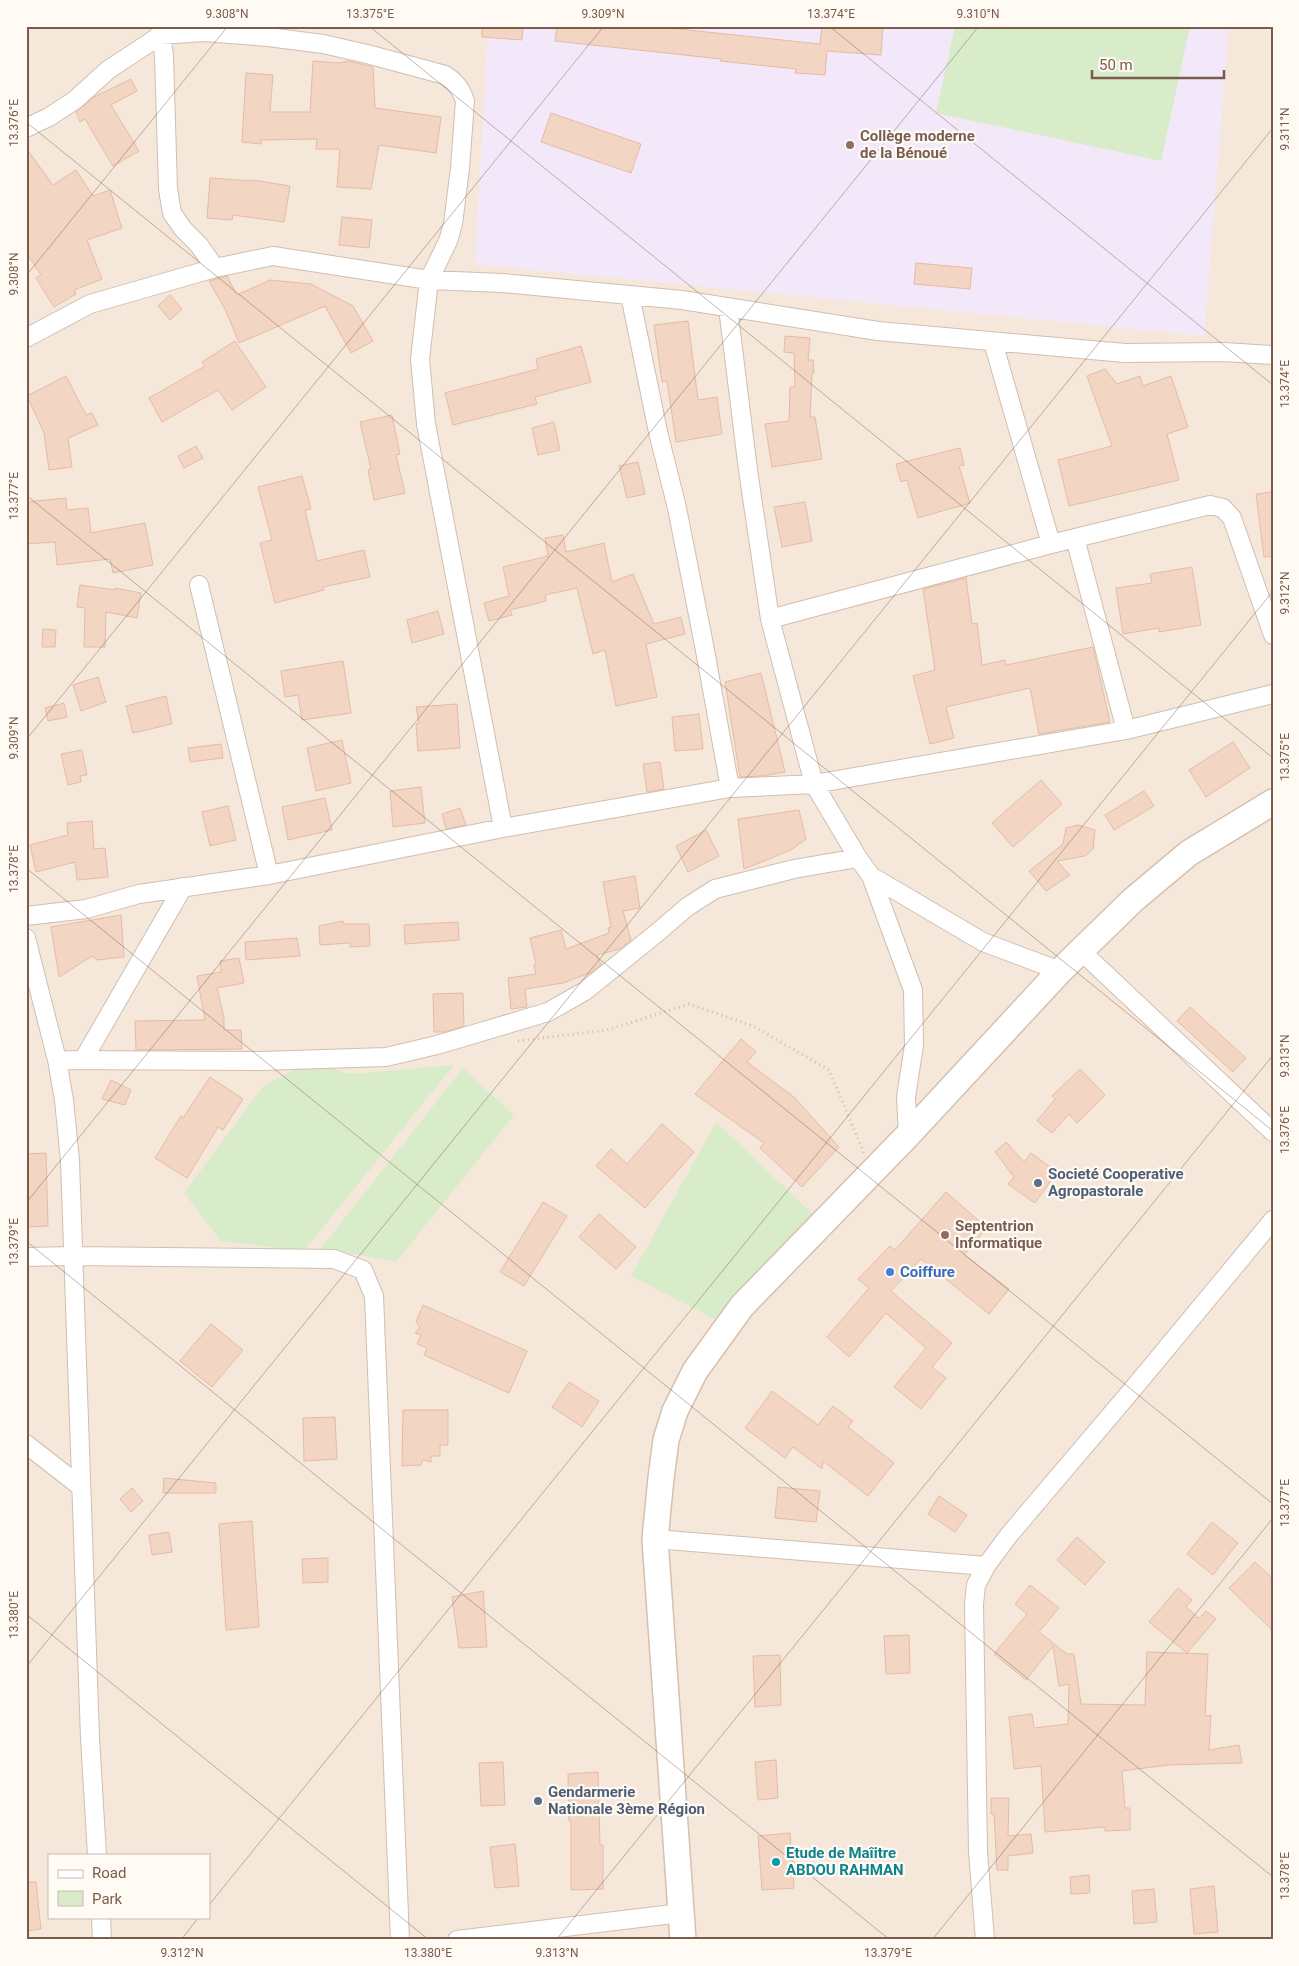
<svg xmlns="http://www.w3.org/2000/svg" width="1299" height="1966" font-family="Roboto,sans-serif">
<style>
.residential{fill:#f5e8da;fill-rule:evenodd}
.education{fill:#f3e8fa}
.green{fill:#d8ecc9}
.building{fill:#f3d5c3;stroke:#e6bba3}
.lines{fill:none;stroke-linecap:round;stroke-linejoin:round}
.street-casing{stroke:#d1beb0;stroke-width:20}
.secondary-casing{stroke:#d6c0b0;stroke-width:28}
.path{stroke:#d9b8a5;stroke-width:3;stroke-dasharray:1 4;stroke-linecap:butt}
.street{stroke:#fff;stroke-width:18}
.secondary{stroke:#fff;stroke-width:25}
.ticks{fill:none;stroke:#7a5c4d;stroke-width:1;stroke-opacity:0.45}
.education-dot{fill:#8d6e63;stroke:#fffaf3;stroke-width:2}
.service-dot{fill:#5c6f8a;stroke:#fffaf3;stroke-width:2}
.shop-dot{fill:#3f7fe0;stroke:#fffaf3;stroke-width:2}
.culture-dot{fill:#0f9aa8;stroke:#fffaf3;stroke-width:2}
.labels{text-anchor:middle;stroke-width:4.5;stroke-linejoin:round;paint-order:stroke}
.education-label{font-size:15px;font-weight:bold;fill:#785e54;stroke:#fffaf3;text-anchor:start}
.service-label{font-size:15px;font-weight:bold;fill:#4e5e75;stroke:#fffaf3;text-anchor:start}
.shop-label{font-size:15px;font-weight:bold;fill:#366cbe;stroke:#fffaf3;text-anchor:start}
.culture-label{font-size:15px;font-weight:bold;fill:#0d838f;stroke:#fffaf3;text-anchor:start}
.neatline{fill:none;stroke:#7a5c4d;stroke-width:2}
.ticks-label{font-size:12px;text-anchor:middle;fill:#7a5c4d}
</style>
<rect width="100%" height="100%" fill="#fdf6ec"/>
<path class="residential" d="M26,26H1273V1940H26ZM49,1855H209V1917H49Z"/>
<path class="education" d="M488,26H1229L1204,336L475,264Z"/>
<path class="green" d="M955,26H1190L1161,161L936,113Z
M312,1062L350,1074L454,1065L304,1251L221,1241L184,1193L264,1085Z
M463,1068L514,1115L396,1262L321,1248Z
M716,1122L814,1215L714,1319L631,1276Z"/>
<path class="building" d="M482,26H523L522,40L482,37Z
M557,26H650L820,44L822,26H883L881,55L827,51L825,75L795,73L796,69L720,61L721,59L555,41Z
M313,61L339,63L349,61L373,67L375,108L441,117L436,153L379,145L371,189L337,187L340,149H316L317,139L261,140V144L242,142L246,73L273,75L270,112H310Z
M131,79L137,91L111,105L139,151L113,166L85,119L80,122L76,112L94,97Z
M551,113L641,144L631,173L541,142Z
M26,148L53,185L76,170L93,196L110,190L122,228L87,240L102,279L74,290L76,294L54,307L36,278L41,275L26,253Z
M210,178L252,181L253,180L290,186L284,222L233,215L232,220L207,218Z
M342,217L372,220L369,248L339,245Z
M916,263L972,268L970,289L914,284Z
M227,276L237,295L270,280L311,284L353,306L373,341L351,353L325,306L239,343L226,311L209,281Z
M170,295L182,309L170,320L158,306Z
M688,321L698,400L717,397L722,434L676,442L667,381L662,382L654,325Z
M785,336L810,338L808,360H813L814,373H812L810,417H815L822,459L772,467L765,424L789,421L790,387H795L794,353L784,352Z
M235,341L266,387L232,410L218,390L162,422L149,398L205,366L202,362Z
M581,346L591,382L535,397L537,404L453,425L445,393L538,369L536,359Z
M1105,369L1117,384L1140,376L1143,386L1171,376L1188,427L1167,434L1179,480L1069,506L1058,460L1112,446L1087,376Z
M66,376L86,415L92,413L98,425L68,438L72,467L49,470L44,433L27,396Z
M392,415L400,454L396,455L405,493L374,500L368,470L371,469L360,422Z
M554,422L560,450L538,455L532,428Z
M196,446L203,458L184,468L178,456Z
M960,448L964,465L959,466L970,503L918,518L907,480L901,482L896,464Z
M638,462L645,494L627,498L619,466Z
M302,476L311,509L305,510L317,561L364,550L370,577L323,587L324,590L275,603L260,543L272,540L258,487Z
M1273,492V556L1264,557L1256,494Z
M66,498L67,510L88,508L91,533L145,523L153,565L113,573L110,559L57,565L55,542L26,544V502Z
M805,502L812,541L782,547L774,507Z
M563,535L566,552L604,543L612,582L633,574L654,624L681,617L685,634L646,644L657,697L616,706L605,650L593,654L577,588L545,595L546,601L510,610L512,615L489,621L484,603L509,596L503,567L548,556L545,538Z
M1192,567L1201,625L1159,632V628L1123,634L1116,588L1152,583L1150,574Z
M966,578L972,624L977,623L982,665L1005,660L1006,665L1093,647L1110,722L1039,734L1030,688L946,707L954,738L930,744L913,676L935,670L923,589Z
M80,585L116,590L115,588L141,593L137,618L106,612L105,647H84L85,608L77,607Z
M438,611L444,634L412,643L407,620Z
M43,629L56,630L55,647H42Z
M343,661L351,713L302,720L298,695L285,697L281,671Z
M761,673L785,772L763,776L740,777L725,682Z
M98,677L106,702L81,711L73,685Z
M166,696L172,724L133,733L126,706Z
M64,703L67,717L48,721L45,708Z
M457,704L460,748L418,751L416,724L419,723L416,707Z
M699,714L703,749L675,751L672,717Z
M342,740L351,783L316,791L307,748Z
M1233,742L1250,768L1206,797L1189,770Z
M221,744L223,758L190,762L188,748Z
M82,750L87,775L80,776L81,782L68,785L61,754Z
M660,762L664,789L647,792L643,764Z
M1041,780L1062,804L1013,847L992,823Z
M421,787L425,823L393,827L390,791Z
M1144,791L1154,806L1114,830L1105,815Z
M325,798L332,830L288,840L282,807Z
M228,806L236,840L210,846L202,812Z
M460,808L466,825L446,829L442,814Z
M799,810L806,839L791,850L744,869L738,819Z
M92,821L94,849L105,848L108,877L77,880L75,862L36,872L30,845L68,835L67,823Z
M1078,825L1095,830L1093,849L1085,856L1057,861L1070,875L1046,891L1029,871L1063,844L1066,828Z
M706,830L719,856L688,872L676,846Z
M635,876L640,908L623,911L631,940L620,949L597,955L601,965L590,973L563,983L525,989L527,1007L511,1009L508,978L536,974L534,965L536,964L530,938L561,930L566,949L609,933L608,928L611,927L603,882Z
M121,915L124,957L97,960L92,956L59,977L51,927Z
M343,921L344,924H369L370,946L350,947V943L320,945L319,926Z
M458,922L459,940L405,944L404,925Z
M297,938L300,956L246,960L245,942Z
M239,958L244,983L217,988L224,1018V1030H241L242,1049L136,1050L135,1021L205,1020L197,976L221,972L220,961Z
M463,993L464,1026L445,1032H434L433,994Z
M1190,1007L1246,1058L1233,1072L1177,1021Z
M741,1039L756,1052L747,1062L794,1097L839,1147L802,1187L760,1148L764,1143L695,1094Z
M1080,1069L1105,1095L1077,1123L1069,1114L1052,1133L1037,1121L1055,1099L1052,1096Z
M210,1077L243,1099L223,1130L218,1127L187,1178L155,1158L181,1116L183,1118Z
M111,1080L131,1090L125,1105L102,1099Z
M662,1124L694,1152L645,1208L596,1166L611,1149L627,1164Z
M1006,1142L1024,1162L1031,1153L1057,1172L1035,1203L1008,1184L1014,1177L995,1152Z
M46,1153L48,1226L26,1227V1154Z
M946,1192L987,1228L964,1255L1009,1289L989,1314L921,1259L891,1291L952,1343L932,1367L946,1378L921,1409L894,1387L926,1348L886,1313L849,1357L827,1337L869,1288L858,1279L890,1246L895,1250Z
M543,1202L567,1216L524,1286L500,1272Z
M599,1214L636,1247L616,1269L579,1237Z
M423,1305L527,1351L509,1393L424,1355L427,1348L417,1344L421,1335L415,1333L420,1327L416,1322Z
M211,1324L243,1350L212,1387L180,1361Z
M569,1382L599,1401L582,1427L552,1407Z
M772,1391L818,1425L833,1406L853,1421L848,1427L894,1463L868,1496L823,1461L822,1469L793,1447L785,1458L745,1428Z
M403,1410H448V1445H440V1456H431V1462L423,1460L421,1465L402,1466Z
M335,1417L337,1459L304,1461L303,1418Z
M164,1478L216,1483V1493H163Z
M778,1487L820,1491L816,1522L775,1518Z
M132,1488L143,1501L131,1512L120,1499Z
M939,1496L967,1515L955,1532L928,1514Z
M252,1521L259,1627L226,1630L219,1524Z
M1212,1522L1238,1543L1213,1575L1187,1554Z
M169,1532L172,1552L152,1555L149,1535Z
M1077,1537L1105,1562L1085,1585L1057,1560Z
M328,1558V1582L303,1583L302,1559Z
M1255,1562L1273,1579V1631L1229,1588Z
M1030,1585L1059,1608L1039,1632L1067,1654H1074L1081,1704L1145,1705L1147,1652L1208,1654L1205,1716L1211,1715L1209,1750L1239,1745L1242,1763L1168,1765L1122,1771L1125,1808H1130V1830L1105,1831V1827L1045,1832L1041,1766L1014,1769L1009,1717L1032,1714L1034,1728L1068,1724L1069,1684L1059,1686L1053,1646L1026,1680L994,1654L1027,1614L1015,1604Z
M1178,1588L1192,1600L1186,1607L1199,1618L1206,1611L1216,1619L1187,1653L1149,1622Z
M483,1591L487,1647L459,1648L452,1597Z
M909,1635L910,1673L886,1674L884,1636Z
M780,1655L781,1705L755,1707L753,1656Z
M776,1760L778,1798L758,1800L755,1762Z
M503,1762L505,1805L481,1806L479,1763Z
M598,1772L600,1845H603V1889L571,1890V1821H569L568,1774Z
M991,1798H1009L1008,1836L1031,1834L1033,1853L1008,1856V1870H997L994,1814H991Z
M790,1833L794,1888L762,1890L758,1836Z
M515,1844L519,1886L495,1888L490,1847Z
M1089,1875L1090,1893L1071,1894L1070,1877Z
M26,1882H36L41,1929L26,1931Z
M1214,1886L1218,1932L1194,1934L1190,1889Z
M1154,1889L1157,1922L1134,1924L1132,1891Z"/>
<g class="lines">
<g class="street-casing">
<path id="street" d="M160,26L164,56L168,189L172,213L183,229L199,245L215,268
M26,128L49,117L75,100L108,70L161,35L204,32L268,37L323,44L367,54L445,75C456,82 461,89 465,101L460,168L453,224L448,241L429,280L420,359L426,424L503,828
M630,295L658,432L677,508L704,645L730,788
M728,308L748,470L770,619L814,784L858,858L871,876L913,990L914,1045L906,1097L908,1135
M26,338L90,304L215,268L273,256L429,280L503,283L682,300L878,331L1125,353L1224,352L1273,355
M993,342L1051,544
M1075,538L1126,730
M199,585L269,875
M770,619L1051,544L1210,505L1223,508L1232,518L1273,635
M871,876L983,942L1060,971
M26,916L86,909L139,894L269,875L503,828L730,788L814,784L1126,730L1273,694
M26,938L57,1060L64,1100L70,1161L90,1738L97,1855
M1081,951L1273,1132
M57,1060L261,1061L386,1057L437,1045L548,1012L585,991L658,932L687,907L715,889L794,869L858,858
M83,1060L183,887
M26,1257L72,1256L334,1259L363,1270L374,1296L400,1940
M26,1444L81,1487
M655,1539L986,1566
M101,1917L102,1940
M457,1940L681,1913
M985,1940L978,1852L974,1604L976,1585L986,1566L1009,1535L1132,1390L1273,1220"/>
</g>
<g class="secondary-casing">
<path id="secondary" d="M683,1940L655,1539L661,1478L666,1440L675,1411L695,1371L742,1306L908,1135L1060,971L1133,900L1189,853L1273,802"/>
</g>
<path class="path" d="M518,1041L607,1030L689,1004L753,1026L829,1070L864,1153"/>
<use href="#street" class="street"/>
<use href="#secondary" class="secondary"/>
</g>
<path class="ticks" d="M369,26L1273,758M829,26L1273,385M26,122L1273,1131M26,276L228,26M26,495L1273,1504M26,740L604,26M26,868L1273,1877M26,1203L979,26M26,1241L890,1940M26,1614L429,1940M26,1667L1273,128M209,1905L1273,591M181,1940L199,1917M556,1940L1273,1055M932,1940L1273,1518"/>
<g class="education-dot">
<circle cx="850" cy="145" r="5"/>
<circle cx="945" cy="1235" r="5"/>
</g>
<g class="service-dot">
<circle cx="1038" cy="1183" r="5"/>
<circle cx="538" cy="1801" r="5"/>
</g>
<circle class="shop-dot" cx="890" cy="1272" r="5"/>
<circle class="culture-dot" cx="776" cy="1862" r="5"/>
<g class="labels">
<g class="education-label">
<text x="860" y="141">Collège moderne<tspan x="860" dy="17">de la Bénoué</tspan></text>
<text x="955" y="1231">Septentrion<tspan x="955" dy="17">Informatique</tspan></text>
</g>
<g class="service-label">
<text x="1048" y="1179">Societé Cooperative<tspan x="1048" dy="17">Agropastorale</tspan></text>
<text x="548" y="1797">Gendarmerie<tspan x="548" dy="17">Nationale 3ème Région</tspan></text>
</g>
<g class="shop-label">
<text x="900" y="1277">Coiffure</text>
</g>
<g class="culture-label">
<text x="786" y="1858">Etude de Maîitre<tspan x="786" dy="17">ABDOU RAHMAN</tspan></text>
</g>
</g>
<rect width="1299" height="1966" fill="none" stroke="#fffaf3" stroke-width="55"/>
<rect x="48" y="1854" width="162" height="65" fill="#fffaf3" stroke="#cabbb1"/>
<rect x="58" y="1870" width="25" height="8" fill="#ffffff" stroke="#cabbb1"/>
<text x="92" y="1878" font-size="15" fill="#7a5c4d">Road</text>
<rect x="58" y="1891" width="25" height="15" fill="#d8ecc9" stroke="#cabbb1"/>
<text x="92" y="1904" font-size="15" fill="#7a5c4d">Park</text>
<path d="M1092 70v8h132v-8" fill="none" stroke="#7a5c4d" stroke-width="2.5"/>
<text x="1099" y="70" font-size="15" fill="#7a5c4d" stroke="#fffaf3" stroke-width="4" paint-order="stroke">50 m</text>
<rect x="28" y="28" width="1244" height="1910" class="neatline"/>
<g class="ticks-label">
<text x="227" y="18">9.308°N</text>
<text x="370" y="18">13.375°E</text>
<text x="603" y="18">9.309°N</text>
<text x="831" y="18">13.374°E</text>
<text x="978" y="18">9.310°N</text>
<text transform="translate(14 123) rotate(-90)" y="4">13.376°E</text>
<text transform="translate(1285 129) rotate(-90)" y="4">9.311°N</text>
<text transform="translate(14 274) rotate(-90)" y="4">9.308°N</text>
<text transform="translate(1285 384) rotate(-90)" y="4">13.374°E</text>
<text transform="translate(14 496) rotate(-90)" y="4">13.377°E</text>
<text transform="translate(1285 593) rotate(-90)" y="4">9.312°N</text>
<text transform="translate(14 738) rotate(-90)" y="4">9.309°N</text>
<text transform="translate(1285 757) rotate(-90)" y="4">13.375°E</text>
<text transform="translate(14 869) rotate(-90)" y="4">13.378°E</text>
<text transform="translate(1285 1056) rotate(-90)" y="4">9.313°N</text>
<text transform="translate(1285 1130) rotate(-90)" y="4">13.376°E</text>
<text transform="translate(14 1242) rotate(-90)" y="4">13.379°E</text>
<text transform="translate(1285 1503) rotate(-90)" y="4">13.377°E</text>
<text transform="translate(14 1615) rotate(-90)" y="4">13.380°E</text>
<text transform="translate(1285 1876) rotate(-90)" y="4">13.378°E</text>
<text x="182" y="1957">9.312°N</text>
<text x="428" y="1957">13.380°E</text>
<text x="557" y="1957">9.313°N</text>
<text x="888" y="1957">13.379°E</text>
</g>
</svg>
